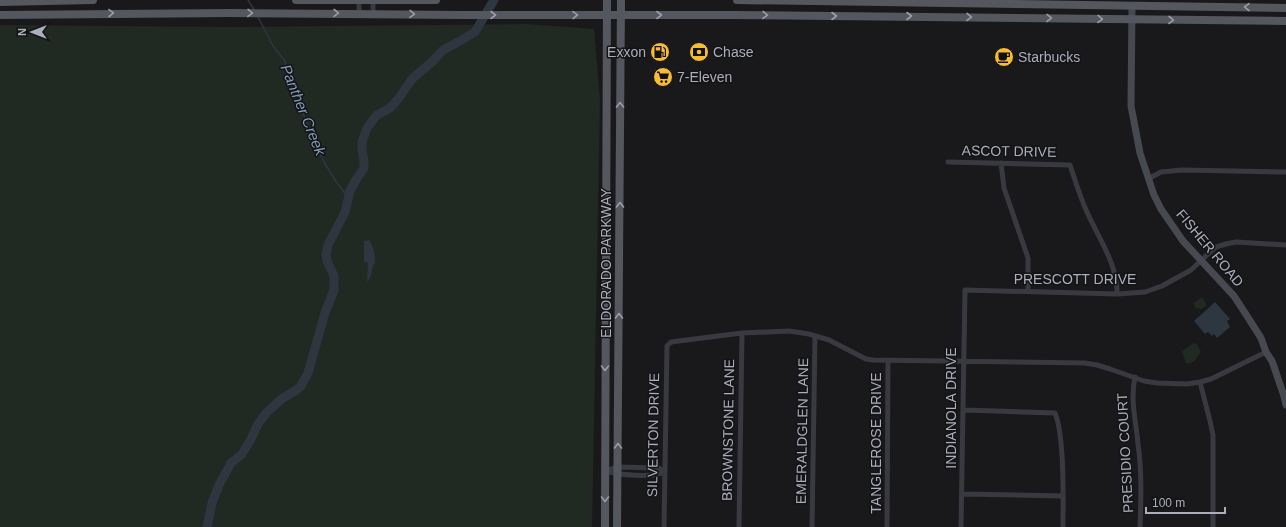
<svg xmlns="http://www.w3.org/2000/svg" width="1286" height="527" font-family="Arial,sans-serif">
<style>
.green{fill:#202922}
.water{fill:#2e3740}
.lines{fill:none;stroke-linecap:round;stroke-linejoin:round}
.stream{stroke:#2e3740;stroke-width:1.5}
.river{stroke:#2e3740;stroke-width:9}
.street{stroke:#393a40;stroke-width:5}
.secondary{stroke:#474950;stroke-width:7}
.primary{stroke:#55575f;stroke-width:8}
.oneway{stroke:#9a9da9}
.labels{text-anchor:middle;stroke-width:3;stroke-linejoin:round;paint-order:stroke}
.poi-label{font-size:14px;fill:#abafbb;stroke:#141316;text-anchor:start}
.street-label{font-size:14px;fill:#abafbb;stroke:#141316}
.water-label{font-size:15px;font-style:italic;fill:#819cb6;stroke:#141316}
</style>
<rect width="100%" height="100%" fill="#19191b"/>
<path class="green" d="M528,24L594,29L600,100L592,527H0V25L233,27Z
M1202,297L1207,305L1202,309L1195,308L1194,303Z
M1194,343L1197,344L1201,352C1197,357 1193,366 1186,363L1182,351Z"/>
<path class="water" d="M369,240C374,247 375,255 375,264L373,265L371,276L367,282L368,263L364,262V241Z
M1215,302L1230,319L1227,321L1230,327L1217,338L1214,334L1212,336L1208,332L1205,334L1194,321Z"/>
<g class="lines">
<path class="stream" d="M248,0L254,10
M258,17L273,46L285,61L287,76L293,93L309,127L324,162L337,183L349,198"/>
<path class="river" d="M207,527L212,503L219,485L231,463L242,454L250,441L258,424L267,412L283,398L295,391L301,386L308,373L325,313L334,290V276L327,261L326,255L328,245L345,212L350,191L357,178L364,168V161L362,149V142L367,128L377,115L390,108L399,98L412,79L433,61L443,50L460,41L475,32L494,0"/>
<path class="street" d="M359,13V0
M373,14V0
M948,162L1070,165C1075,180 1080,197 1087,212C1098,237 1118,265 1117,294
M1001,163L1004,188L1028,258V291
M1148,179L1161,172L1182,170L1286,172
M1135,377C1130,400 1136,421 1138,444C1142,471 1141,500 1140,527
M1200,382L1210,421L1213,435V527
M964,410L1055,413C1059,422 1060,433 1061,443C1064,471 1063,499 1063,527
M618,467L659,468L665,472C652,478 619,475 605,471Z
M962,494L1063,496
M664,527L667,346L671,342L742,333L789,331L809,334L829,340L866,359L873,360L1085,363L1097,365L1110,369L1144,381L1157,383L1187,384L1200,382L1211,379L1266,352
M739,527L742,333
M812,527L815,336
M887,527L888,360
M961,527L965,290L1117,294L1145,292L1162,286L1191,270L1209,253L1216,247L1226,244L1236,242L1286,245"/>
<path class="secondary" d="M1132,6L1131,106L1140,153L1154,195L1161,209L1183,241L1234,296L1247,316L1261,338L1266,352L1272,361L1283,393L1286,405"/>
<path class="primary" d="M296,0H436
M737,0L1286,8
M0,2L93,0
M0,15L231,13L463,15H734L1286,21
M605,527L607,0
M617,527L621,0"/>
</g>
<defs><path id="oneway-chevron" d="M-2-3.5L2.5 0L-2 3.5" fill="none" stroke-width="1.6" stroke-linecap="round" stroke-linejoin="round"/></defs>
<g class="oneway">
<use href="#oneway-chevron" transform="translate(1247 7) rotate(-179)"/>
<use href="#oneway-chevron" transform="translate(111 13) rotate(-1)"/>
<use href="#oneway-chevron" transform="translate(250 13) rotate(1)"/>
<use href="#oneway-chevron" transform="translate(336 13) rotate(1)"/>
<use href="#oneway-chevron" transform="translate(412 14) rotate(1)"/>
<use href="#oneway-chevron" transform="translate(493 15)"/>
<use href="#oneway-chevron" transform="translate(575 15) rotate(-1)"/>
<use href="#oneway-chevron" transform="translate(659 15)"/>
<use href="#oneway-chevron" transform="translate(765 15) rotate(1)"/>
<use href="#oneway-chevron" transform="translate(834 16)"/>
<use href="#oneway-chevron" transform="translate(909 16)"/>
<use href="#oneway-chevron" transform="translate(969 17) rotate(1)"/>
<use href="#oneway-chevron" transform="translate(1049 18) rotate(1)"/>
<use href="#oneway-chevron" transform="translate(1100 19) rotate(1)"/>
<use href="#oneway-chevron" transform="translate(1171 20) rotate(1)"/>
<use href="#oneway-chevron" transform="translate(620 105) rotate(-90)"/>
<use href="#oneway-chevron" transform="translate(620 205) rotate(-90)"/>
<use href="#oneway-chevron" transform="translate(619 316) rotate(-90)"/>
<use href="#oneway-chevron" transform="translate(605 368) rotate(90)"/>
<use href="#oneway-chevron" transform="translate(618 446) rotate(-90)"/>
<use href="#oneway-chevron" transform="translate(605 499) rotate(90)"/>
</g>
<defs>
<g id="fuel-disc" transform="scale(1)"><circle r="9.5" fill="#f7bb34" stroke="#141316"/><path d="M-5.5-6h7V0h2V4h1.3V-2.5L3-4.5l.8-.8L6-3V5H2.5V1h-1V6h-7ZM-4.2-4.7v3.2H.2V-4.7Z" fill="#111"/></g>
<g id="bank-disc" transform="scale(1)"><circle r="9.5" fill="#f7bb34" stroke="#141316"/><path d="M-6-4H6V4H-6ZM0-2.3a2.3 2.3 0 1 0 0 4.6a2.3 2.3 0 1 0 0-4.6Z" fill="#111"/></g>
<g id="cafe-disc" transform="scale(1)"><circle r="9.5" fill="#f7bb34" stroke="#141316"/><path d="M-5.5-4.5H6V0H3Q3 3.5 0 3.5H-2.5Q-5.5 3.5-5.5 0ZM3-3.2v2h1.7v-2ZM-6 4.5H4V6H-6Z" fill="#111"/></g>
<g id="supermarket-disc" transform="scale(1)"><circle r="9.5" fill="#f7bb34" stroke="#141316"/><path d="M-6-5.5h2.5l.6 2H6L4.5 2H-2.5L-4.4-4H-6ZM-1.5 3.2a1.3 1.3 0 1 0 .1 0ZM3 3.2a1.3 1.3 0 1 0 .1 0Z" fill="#111"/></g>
</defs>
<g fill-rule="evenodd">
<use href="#fuel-disc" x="660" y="52"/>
<use href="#bank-disc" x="699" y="52"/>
<use href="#cafe-disc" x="1004" y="57"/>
<use href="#supermarket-disc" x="663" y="77"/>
</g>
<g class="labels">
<g class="poi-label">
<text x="646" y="57" text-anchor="end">Exxon</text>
<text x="713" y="57">Chase</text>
<text x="1018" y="62">Starbucks</text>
<text x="677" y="82">7-Eleven</text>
</g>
<g class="street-label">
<text transform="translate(1009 151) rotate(1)" y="5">ASCOT DRIVE</text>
<text transform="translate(1210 248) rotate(50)" y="5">FISHER ROAD</text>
<text transform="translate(606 263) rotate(-90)" y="5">ELDORADO PARKWAY</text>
<text x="1075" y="284">PRESCOTT DRIVE</text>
<text transform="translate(951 408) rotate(-90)" y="5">INDIANOLA DRIVE</text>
<text transform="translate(728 430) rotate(-89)" y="5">BROWNSTONE LANE</text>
<text transform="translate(802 431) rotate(-89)" y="5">EMERALDGLEN LANE</text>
<text transform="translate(653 435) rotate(-89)" y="5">SILVERTON DRIVE</text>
<text transform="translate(876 443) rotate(-90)" y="5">TANGLEROSE DRIVE</text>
<text transform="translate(1125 453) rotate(-93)" y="5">PRESIDIO COURT</text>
</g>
<g class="water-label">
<text transform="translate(303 110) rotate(68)" y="5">Panther Creek</text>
</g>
</g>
<g transform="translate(32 32) rotate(270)" stroke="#141316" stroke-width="3" paint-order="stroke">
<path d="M0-3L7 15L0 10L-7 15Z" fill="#abafbb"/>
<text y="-6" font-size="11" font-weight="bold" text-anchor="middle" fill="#abafbb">N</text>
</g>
<path d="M1146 507v6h79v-6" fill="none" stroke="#abafbb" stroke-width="2"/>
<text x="1152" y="507" font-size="12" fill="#abafbb" stroke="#141316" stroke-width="3" paint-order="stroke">100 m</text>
</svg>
